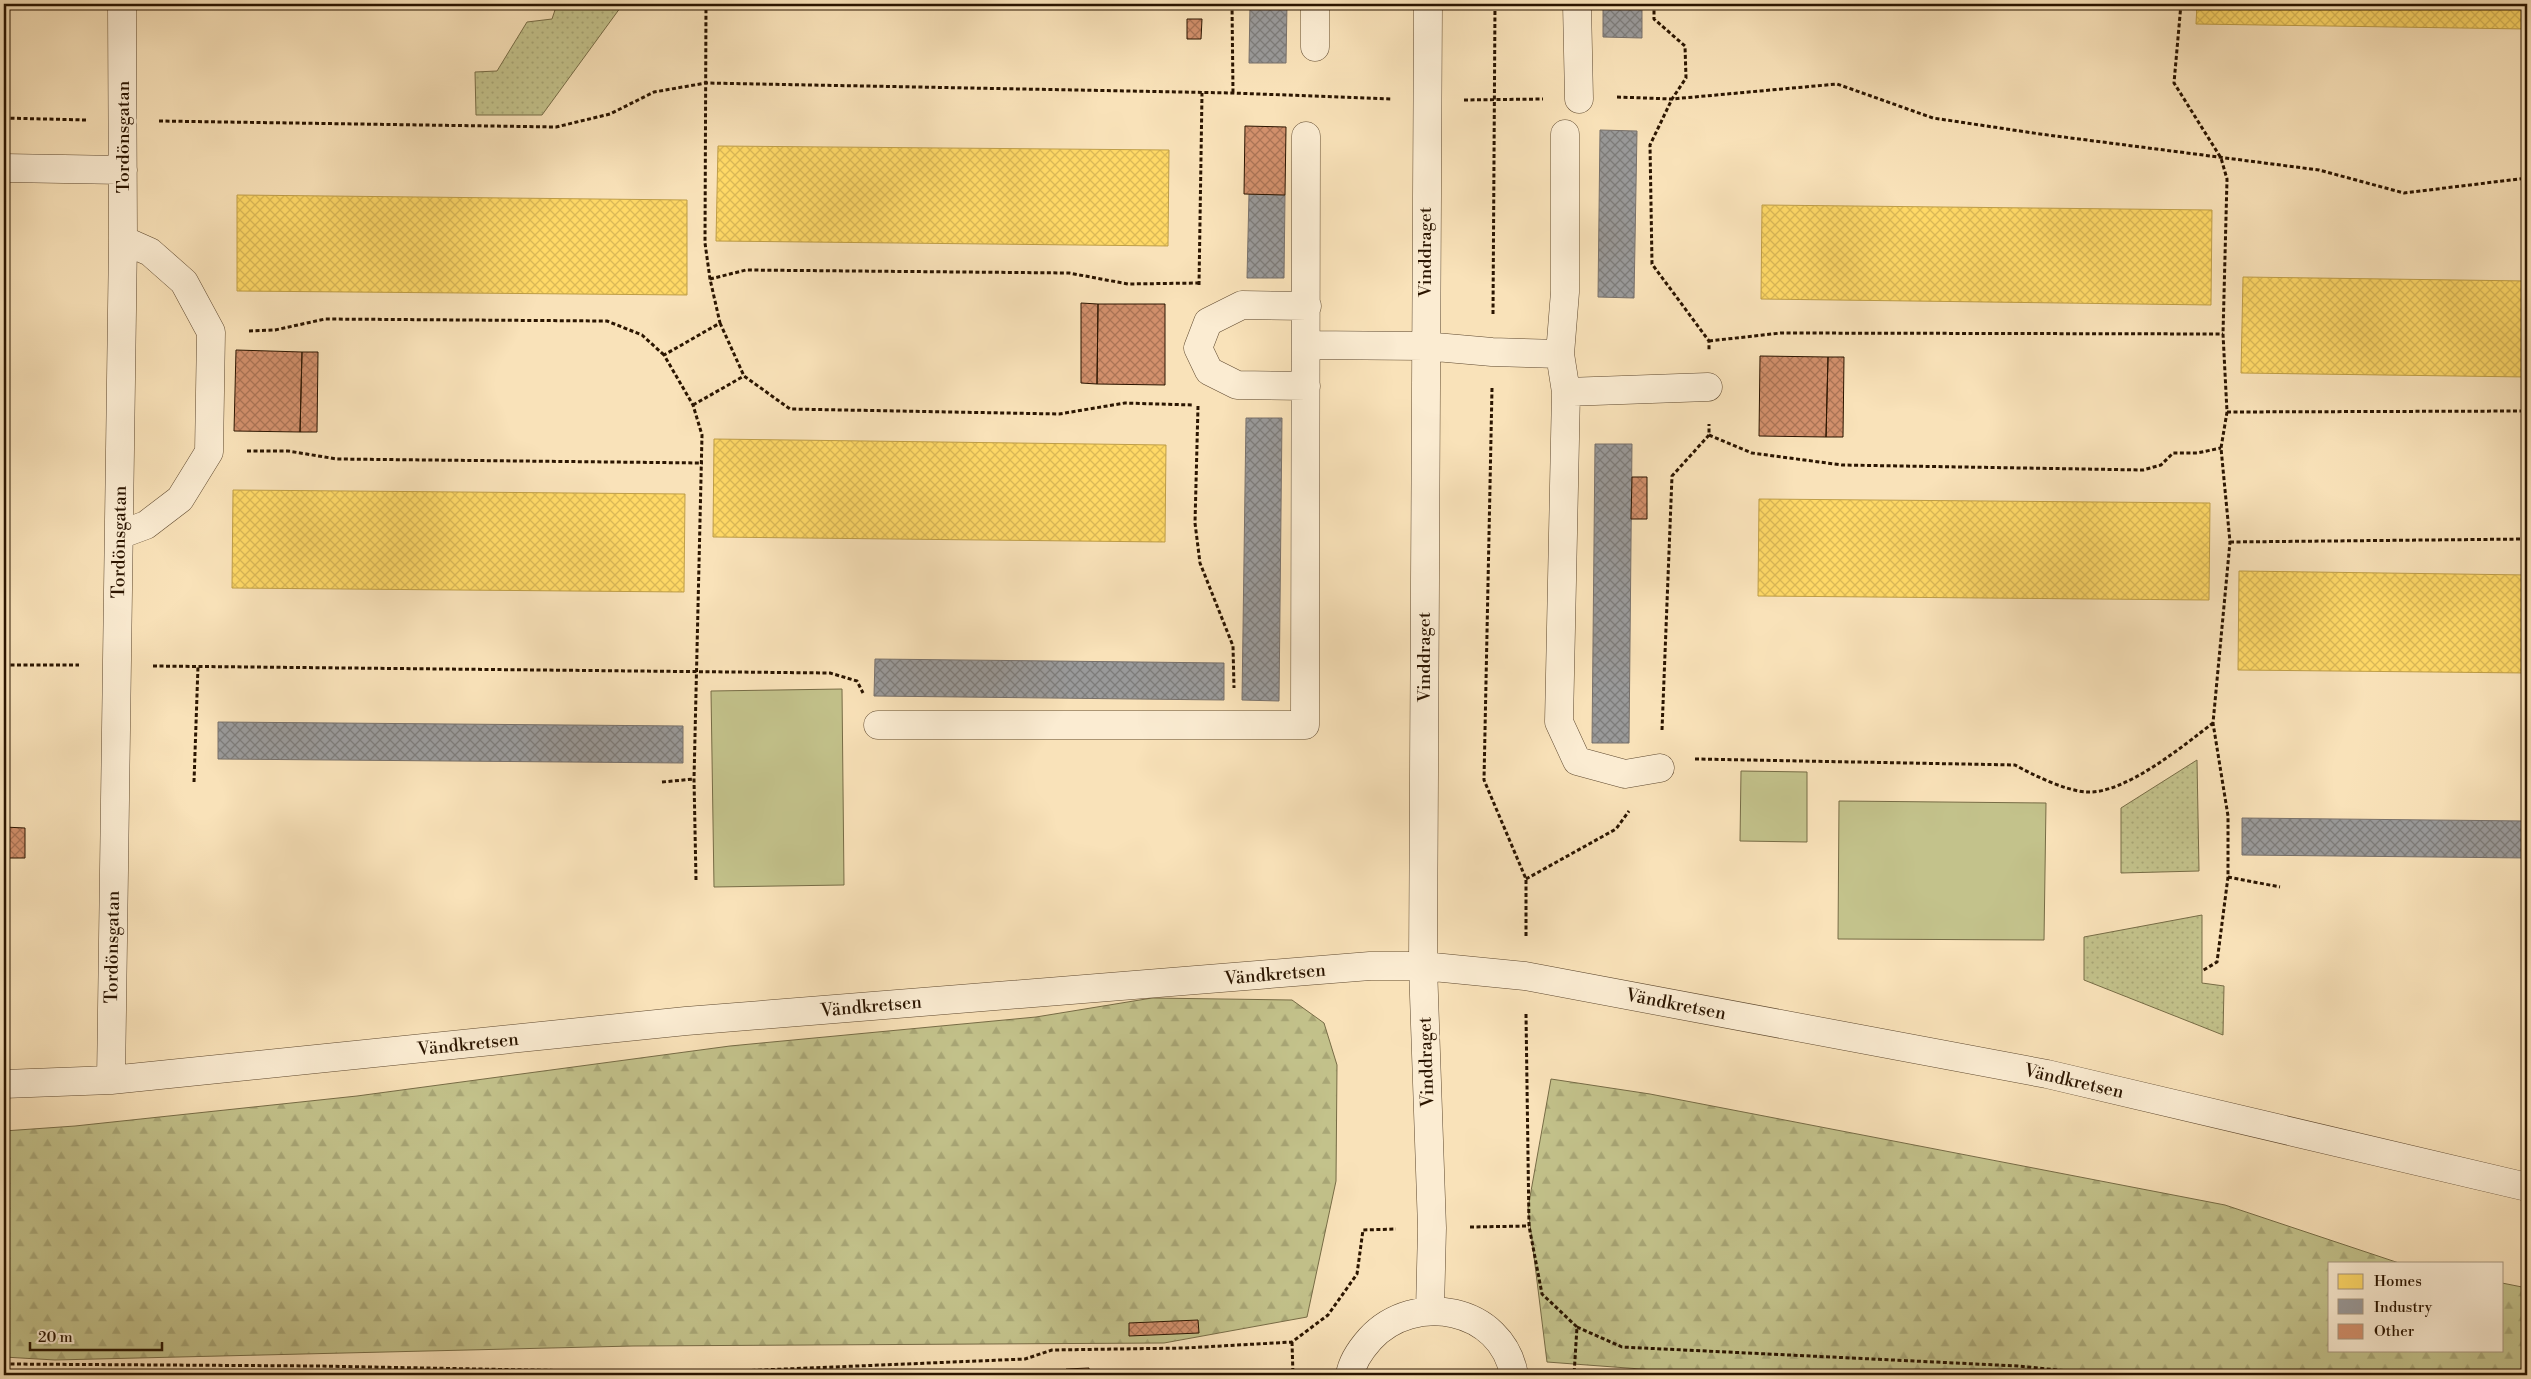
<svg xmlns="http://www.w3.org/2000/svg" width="2531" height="1379" font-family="'Libre Bodoni',serif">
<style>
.grass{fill:url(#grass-dots);stroke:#776c46}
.forest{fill:url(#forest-firs);stroke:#776c46}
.pitch{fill:#c3c28b;stroke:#776c46}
.homes{fill:url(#homes-cross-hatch);stroke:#bf9e47}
.industry{fill:url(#industry-cross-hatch);stroke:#78716b}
.building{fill:url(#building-cross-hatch);stroke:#2b1500}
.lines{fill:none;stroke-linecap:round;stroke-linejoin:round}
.minor-casing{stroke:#5e482e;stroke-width:29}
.path{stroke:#2b1500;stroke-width:3;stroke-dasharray:4 2.5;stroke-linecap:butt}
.minor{stroke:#fbecd2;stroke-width:28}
.labels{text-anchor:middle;stroke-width:5;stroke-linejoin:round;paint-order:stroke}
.street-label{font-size:18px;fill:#2b1500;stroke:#fbecd2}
</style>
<defs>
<pattern id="grass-dots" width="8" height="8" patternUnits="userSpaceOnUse" patternTransform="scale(1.25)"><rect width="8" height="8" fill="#c3c28b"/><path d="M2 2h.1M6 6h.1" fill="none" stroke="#a8a676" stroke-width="1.8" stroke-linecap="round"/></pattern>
<pattern id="forest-firs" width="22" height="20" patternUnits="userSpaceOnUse" patternTransform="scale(1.25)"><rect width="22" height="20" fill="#c3c28b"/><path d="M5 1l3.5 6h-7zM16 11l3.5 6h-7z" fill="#a8a676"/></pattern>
<pattern id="homes-cross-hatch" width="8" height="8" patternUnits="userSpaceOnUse" patternTransform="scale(1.25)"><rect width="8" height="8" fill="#ffd966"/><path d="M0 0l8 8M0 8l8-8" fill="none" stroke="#dbb957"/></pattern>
<pattern id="industry-cross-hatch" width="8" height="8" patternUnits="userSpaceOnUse" patternTransform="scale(1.25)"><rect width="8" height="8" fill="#999"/><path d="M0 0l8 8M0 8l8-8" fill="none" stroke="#7d7c7a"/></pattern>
<pattern id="building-cross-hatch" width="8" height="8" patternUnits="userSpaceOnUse" patternTransform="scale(1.25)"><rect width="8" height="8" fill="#d2906c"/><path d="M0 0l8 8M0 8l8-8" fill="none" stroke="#ab7456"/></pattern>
</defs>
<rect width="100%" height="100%" fill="#f9e2b9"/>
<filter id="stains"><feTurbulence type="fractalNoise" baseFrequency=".004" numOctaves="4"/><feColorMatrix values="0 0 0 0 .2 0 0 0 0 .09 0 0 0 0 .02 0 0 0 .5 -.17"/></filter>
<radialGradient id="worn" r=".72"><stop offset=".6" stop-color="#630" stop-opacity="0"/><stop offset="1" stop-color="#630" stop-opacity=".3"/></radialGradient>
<path class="grass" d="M557,4H623L542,115H476L475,72L497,71L527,22L552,19Z
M2197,760L2199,871L2121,873V808Z
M2202,915V983L2224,986L2223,1035L2084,980V937Z"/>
<path class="forest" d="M1152,998L1292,1000L1324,1023L1337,1065L1336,1181L1307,1317L1164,1343L633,1346L55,1360L4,1357V1131L75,1126L357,1096L730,1046L1036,1017Z
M1551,1079L1650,1094L2225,1205L2399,1263H2330V1350H2502V1283L2527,1288V1375H1721L1547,1362L1528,1208Z"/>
<path class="pitch" d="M842,689L844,885L714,887L711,691Z
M1741,771L1807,772V842L1740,841Z
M1839,801L2046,803L2044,940L1838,939Z"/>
<path class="homes" d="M2197,4H2527V29L2196,24Z
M718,146L1169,150L1168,246L716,241Z
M237,195L687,200V295L237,291Z
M1762,205L2212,210L2211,305L1761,299Z
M2243,277L2527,281V377L2241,373Z
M714,439L1166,445L1165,542L713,537Z
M233,490L685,494L684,592L232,588Z
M1759,499L2210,503L2209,600L1758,596Z
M2239,571L2527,575V673L2238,670Z"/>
<path class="industry" d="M1250,4H1287L1286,63H1249Z
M1603,4H1642V38L1603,37Z
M1600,130L1637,131L1634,298L1598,297Z
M1249,194L1285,195L1284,278H1247Z
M1246,418H1282L1279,701L1242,700Z
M1595,444H1632L1629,743H1592Z
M875,659L1224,663V700L874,696Z
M218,722L683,726V763L218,759Z
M2242,818L2527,821V858L2242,855Z"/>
<path class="building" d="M1187,19H1202L1201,39H1187Z
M1245,126L1286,127L1285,195L1244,194Z
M1081,303L1098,304L1097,384L1081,383Z
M1098,304H1165V385L1097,384Z
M236,350L302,352L300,432L234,431Z
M302,352H318L317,432H300Z
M1760,356L1828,357L1826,437L1759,436Z
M1828,357H1844L1843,437H1826Z
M1632,477H1647V519H1631Z
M4,827L25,828V858H4Z
M1198,1320L1199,1333L1129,1336V1323Z
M1089,1368V1375H1066V1369Z"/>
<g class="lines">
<g class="minor-casing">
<path id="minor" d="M1428,4L1423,966L1432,1228L1430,1310
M1577,4L1579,99
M1315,47V4
M1565,134V292L1560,354L1566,392L1559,722L1577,761L1625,774L1660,768
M4,168L123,170
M1306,345L1424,346L1492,352L1560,354
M1306,386L1237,385L1209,371L1198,348L1208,322L1242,305L1307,306
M1566,392L1708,387
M119,535L146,525L180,499L209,452L211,332L184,282L150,252L123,240
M878,725H1305L1306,136
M111,1080L123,240L122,4
M4,1084L111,1080L686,1021L1370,966H1423L1525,976L2047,1074L2527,1187
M1350,1375C1352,1362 1362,1348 1370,1339C1414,1291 1502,1307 1514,1375"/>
</g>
<path class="path" d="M1232,4L1233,93
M1654,4V19L1685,46L1686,78L1672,99L1650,145L1652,264L1709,341V350
M2181,4L2174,83L2221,158L2227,179L2223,334L2227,412L2221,448L2230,542L2213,723L2228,816V877L2217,962L2202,971
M1617,97L1672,99L1837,84L1933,118L2040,134L2319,170L2404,193L2527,178
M1464,100L1543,99
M4,118L86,120
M159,121L556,127L610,114L654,92L706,83L1233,93L1391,99
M710,279L746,270L1069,273L1128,284L1198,283
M1199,285L1202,93
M1493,314L1495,4
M720,323L744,376L790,409L1059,414L1125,403L1192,405
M249,331L275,330L325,319L607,321L642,335L664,355
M1709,341L1781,333L2223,334
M1492,388L1484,780L1526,879V938
M693,405L744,376
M1198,406L1195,523L1200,563L1233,646L1234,688
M2227,412L2527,411
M1709,435L1752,453L1842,465L2143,470L2161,465L2173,453H2197L2221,448
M247,451H288L337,459L703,463
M2230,542L2527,539
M4,665H79
M153,666L830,673L857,681L863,693
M1662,730L1672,476L1709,435V424
M1695,759L2015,765C2033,775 2066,791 2087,792C2125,794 2183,746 2213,723
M194,782L198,666
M662,782L694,779
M2228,877L2280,887
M1526,879L1616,829L1629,811
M696,880L694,779L702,435L693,405L664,355L720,323L710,279L705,243L706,4
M1526,1014L1529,1226L1542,1294L1577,1327L1574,1375
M1470,1227L1529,1226
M1577,1327L1622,1347L2018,1366L2107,1375
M1292,1342L1293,1375
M4,1364L318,1366L690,1373L1025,1359L1052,1350L1185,1348L1292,1342L1328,1315L1357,1274L1363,1230L1396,1229"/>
<use href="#minor" class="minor"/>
</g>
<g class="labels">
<g class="street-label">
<text transform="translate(123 137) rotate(-90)" y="6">Tordönsgatan</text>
<text transform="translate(1425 252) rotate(-90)" y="6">Vinddraget</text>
<text transform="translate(119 542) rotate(-89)" y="6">Tordönsgatan</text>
<text transform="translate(1424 657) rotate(-90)" y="6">Vinddraget</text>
<text transform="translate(112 947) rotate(-89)" y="6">Tordönsgatan</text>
<text transform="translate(1275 974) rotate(-5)" y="6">Vändkretsen</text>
<text transform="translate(1676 1004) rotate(11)" y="6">Vändkretsen</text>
<text transform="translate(871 1006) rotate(-5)" y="6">Vändkretsen</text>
<text transform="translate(468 1044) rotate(-6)" y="6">Vändkretsen</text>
<text transform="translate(1426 1062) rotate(-92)" y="6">Vinddraget</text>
<text transform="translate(2074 1081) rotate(13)" y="6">Vändkretsen</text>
</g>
</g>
<rect width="2531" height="1379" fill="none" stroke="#f9e2b9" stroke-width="20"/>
<rect x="5" y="5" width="2521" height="1369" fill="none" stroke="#2b1500" stroke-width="2.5"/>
<rect x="10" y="10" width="2511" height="1359" fill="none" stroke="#2b1500"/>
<rect x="2328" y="1262" width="175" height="90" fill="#fbecd2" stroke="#a8967e"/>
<rect x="2338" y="1274" width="25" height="15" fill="#ffd966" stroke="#a8967e"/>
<text x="2374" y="1286" font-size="15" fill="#2b1500">Homes</text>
<rect x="2338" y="1299" width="25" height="15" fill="#999999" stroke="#a8967e"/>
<text x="2374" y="1312" font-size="15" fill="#2b1500">Industry</text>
<rect x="2338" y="1324" width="25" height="15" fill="#d2906c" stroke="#a8967e"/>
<text x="2374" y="1336" font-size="15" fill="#2b1500">Other</text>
<path d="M30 1342v8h132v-8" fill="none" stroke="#2b1500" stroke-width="2.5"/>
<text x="38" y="1342" font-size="15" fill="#2b1500" stroke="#fbecd2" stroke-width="4" paint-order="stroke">20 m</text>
<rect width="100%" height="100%" filter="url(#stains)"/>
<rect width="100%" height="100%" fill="url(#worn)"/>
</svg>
